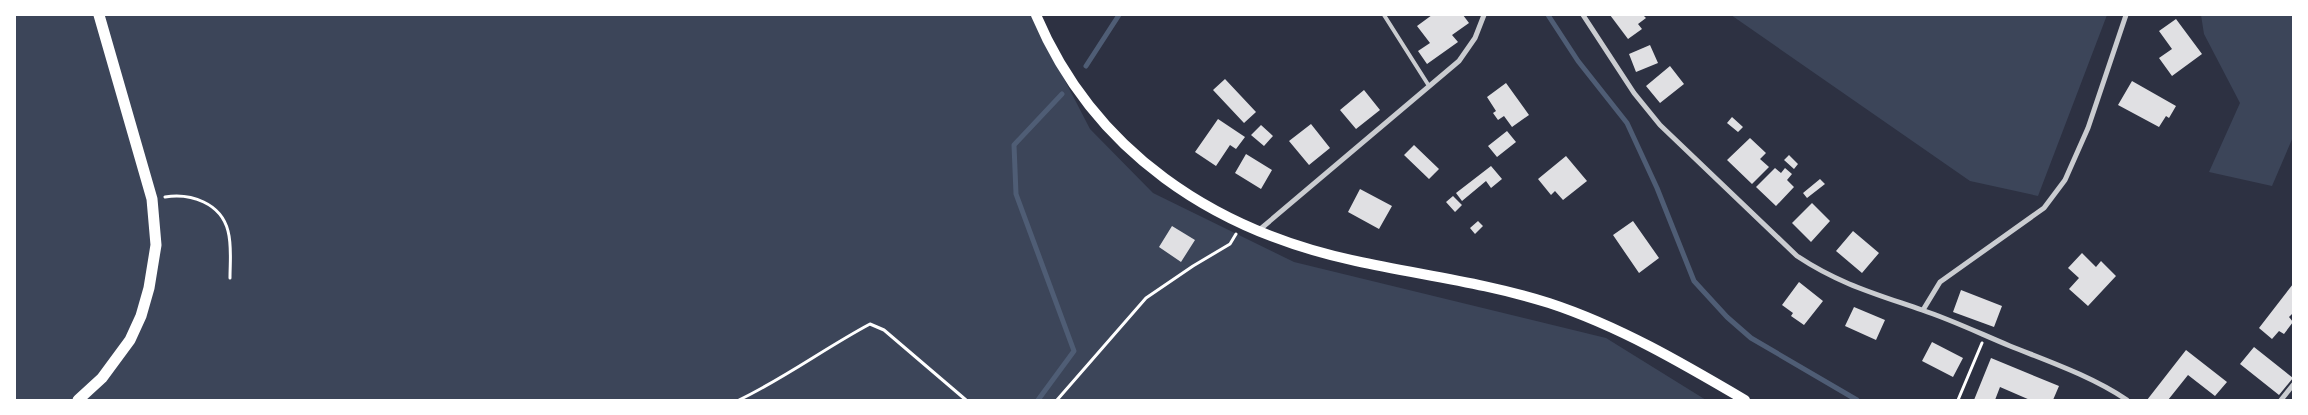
<svg xmlns="http://www.w3.org/2000/svg" width="2308" height="415" font-family="'PT Serif',serif">
<style>
.green{fill:#3c4559}
.lines{fill:none;stroke-linecap:round;stroke-linejoin:round}
.stream{stroke:#4f5d75;stroke-width:5}
.building{fill:#e0e0e3}
.path{stroke:#fff;stroke-width:3}
.service{stroke:#caccd0;stroke-width:4}
.minor{stroke:#caccd0;stroke-width:5}
.secondary{stroke:#fff;stroke-width:10}
.primary{stroke:#fff;stroke-width:11}
</style>
<rect width="100%" height="100%" fill="#2d3142"/>
<path class="green" d="M15,15H1031L1090,129L1153,193L1294,262L1606,338L1706,400H15Z
M1731,15H2107L2038,196L1970,181Z
M2201,15H2293V137L2272,186L2209,172L2240,103L2204,34Z"/>
<g class="lines">
<path class="stream" d="M1548,15L1578,61L1627,123L1657,188L1694,281L1727,317L1751,338L1857,400
M1086,66L1119,15
M1038,400L1074,351L1016,194L1014,145L1062,94"/>
</g>
<path class="building" d="M1432,15H1463L1469,23L1452,35L1458,42L1427,64L1418,51L1430,43L1417,26Z
M1610,15H1643L1646,18L1638,24L1642,29L1628,39Z
M2176,19L2202,54L2172,76L2159,58L2172,49L2159,31Z
M1650,45L1658,63L1636,72L1629,54Z
M1670,66L1684,84L1660,103L1646,86Z
M1225,79L1256,112L1244,123L1213,90Z
M2132,81L2176,106L2169,118L2166,116L2159,127L2118,105Z
M1506,83L1529,115L1512,127L1504,116L1498,120L1493,113L1496,111L1487,97Z
M1364,90L1380,110L1356,129L1340,110Z
M1732,117L1743,127L1738,132L1727,123Z
M1218,119L1245,137L1236,149L1230,145L1216,166L1195,152Z
M1311,124L1330,148L1309,165L1289,141Z
M1261,125L1273,136L1264,146L1251,135Z
M1507,131L1516,142L1497,157L1488,146Z
M1750,138L1766,153L1760,159L1769,167L1752,184L1727,160Z
M1414,145L1439,169L1429,179L1404,155Z
M1246,154L1272,170L1261,189L1235,173Z
M1789,155L1798,164L1794,169L1784,160Z
M1566,156L1587,181L1563,200L1555,191L1551,195L1538,179Z
M1491,166L1502,179L1491,188L1486,181L1462,201L1456,193Z
M1775,168L1781,173L1785,168L1792,174L1787,180L1794,187L1776,206L1756,187Z
M1820,179L1825,184L1807,198L1803,193Z
M1360,189L1392,206L1379,229L1348,212Z
M1453,196L1462,205L1455,212L1446,202Z
M1812,203L1830,221L1811,242L1792,223Z
M1478,221L1483,226L1475,234L1470,228Z
M1633,221L1659,258L1639,273L1613,235Z
M1172,226L1195,240L1181,262L1159,247Z
M1853,231L1879,253L1862,273L1836,251Z
M2082,253L2096,267L2101,261L2116,276L2088,306L2069,289L2079,278L2068,268Z
M1799,282L1823,301L1804,325L1791,316L1793,313L1782,305Z
M2293,284V313L2289,317L2293,322L2284,334L2279,331L2272,339L2259,328Z
M1961,290L2002,306L1994,327L1953,312Z
M1854,307L1885,320L1876,340L1845,326Z
M1932,342L1963,358L1953,377L1922,361Z
M2254,347L2293,378L2279,395L2240,364Z
M2186,350L2227,382L2215,396L2188,375L2168,400H2147Z
M1991,358L2059,386L2053,400H2030L2000,387L1995,400H1974Z"/>
<g class="lines">
<path class="path" d="M165,197C191,193 221,203 228,231C232,246 230,262 230,278
M739,400C785,378 825,348 870,324L884,330L966,400
M1057,400L1146,298L1193,266L1230,244L1236,234
M1958,400L1982,343"/>
<path class="service" d="M1384,15L1429,86"/>
<path class="minor" d="M1583,15L1634,93L1660,125L1797,256C1839,284 1876,294 1922,310C1952,320 1981,334 2010,346C2050,362 2091,376 2127,400
M1258,231L1459,61L1475,38L1484,15
M1923,310L1940,282L2044,208L2065,180L2088,128L2126,15
M2281,400L2293,385"/>
<path class="secondary" d="M1036,15C1094,152 1214,231 1356,261C1420,275 1486,283 1549,303C1619,326 1682,363 1745,400"/>
<path class="primary" d="M78,400L102,378L130,340L141,316L149,288L156,245L152,199L99,15"/>
</g>
<rect width="2308" height="415" fill="none" stroke="#ffffff" stroke-width="32"/>
</svg>
